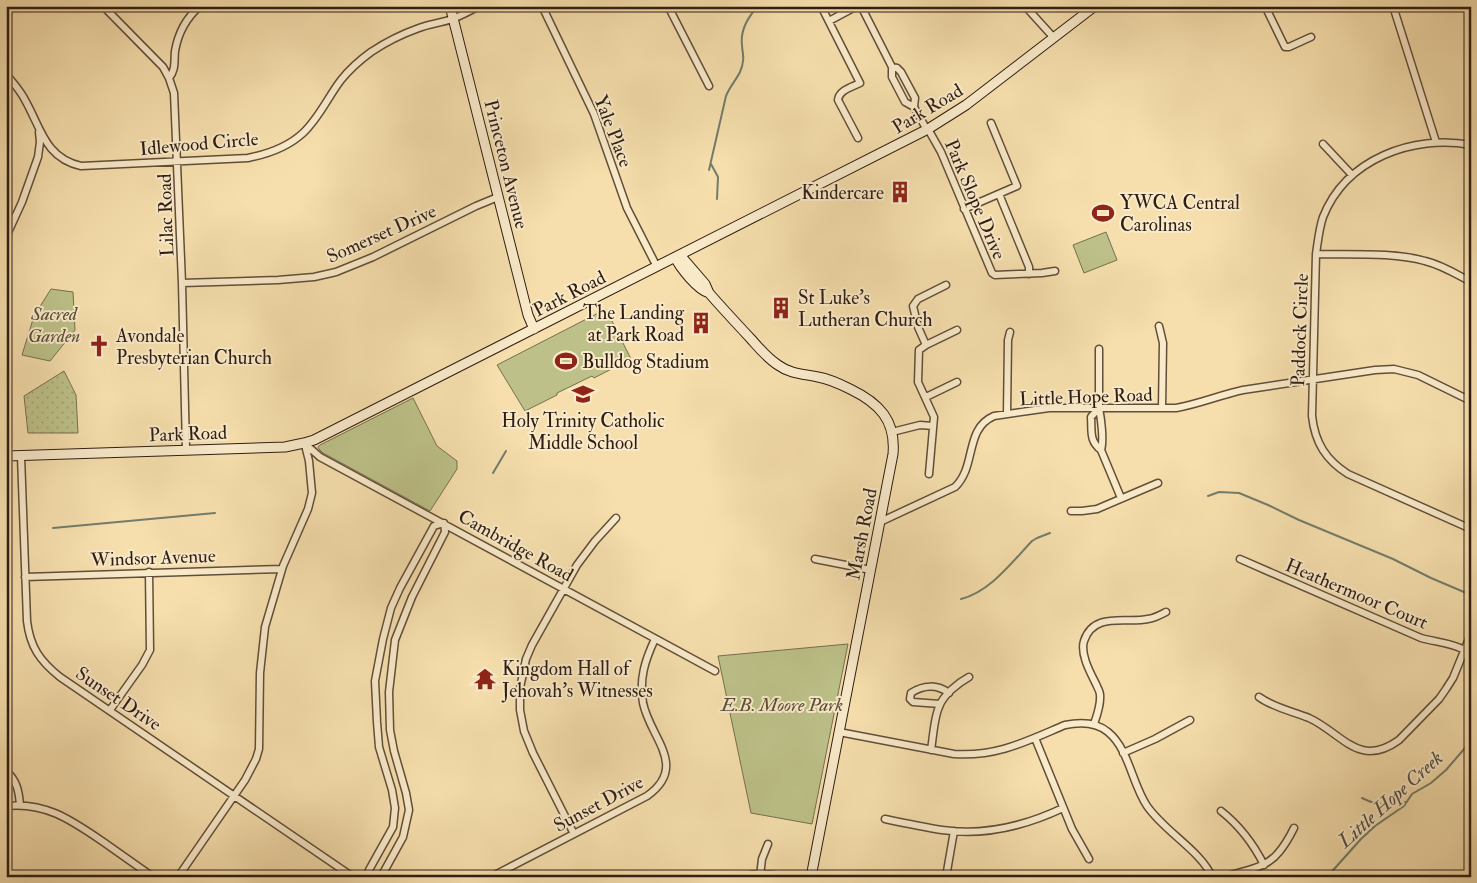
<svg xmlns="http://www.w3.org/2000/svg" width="1477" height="883" font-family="'IM FELL Double Pica',serif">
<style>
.green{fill:#bdc189;stroke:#766f4e}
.garden{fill:url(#garden-dots);stroke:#766f4e}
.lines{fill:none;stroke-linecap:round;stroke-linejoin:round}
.stream{stroke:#727d6b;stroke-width:2}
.street-casing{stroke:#614e3a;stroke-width:9}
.secondary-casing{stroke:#2f1d13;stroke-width:11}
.street{stroke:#f9eaca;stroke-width:6}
.secondary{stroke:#f9eaca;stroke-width:9}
.labels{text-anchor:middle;stroke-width:4;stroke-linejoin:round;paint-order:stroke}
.street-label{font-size:19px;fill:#2f1d13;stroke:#f9eaca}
.poi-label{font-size:19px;fill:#2f1d13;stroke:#f9eaca;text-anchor:start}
.park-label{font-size:19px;font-style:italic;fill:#5a4e36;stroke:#f9eaca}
.water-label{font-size:20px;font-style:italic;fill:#504d3f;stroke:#f9eaca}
</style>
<defs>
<pattern id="garden-dots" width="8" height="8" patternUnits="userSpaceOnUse" patternTransform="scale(1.25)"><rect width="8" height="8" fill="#bdc189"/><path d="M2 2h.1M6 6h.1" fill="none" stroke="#a3a575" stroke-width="1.8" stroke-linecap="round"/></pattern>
</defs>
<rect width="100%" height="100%" fill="#f6dfad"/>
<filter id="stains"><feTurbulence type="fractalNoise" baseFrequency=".004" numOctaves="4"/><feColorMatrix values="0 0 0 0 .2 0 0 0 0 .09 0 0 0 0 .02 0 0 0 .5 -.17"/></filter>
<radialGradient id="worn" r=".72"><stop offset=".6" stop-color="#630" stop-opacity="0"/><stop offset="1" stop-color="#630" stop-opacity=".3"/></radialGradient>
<path class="green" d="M1106,232L1117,260L1084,273L1073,245Z
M51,289L73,292L75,330L50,361L22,355L34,316Z
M606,309L631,359L594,378L592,376L557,393V395L525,411L497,365Z
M413,398L437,446L457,461V469L430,511L323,453L319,449L318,447L320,445Z
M848,644L812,824L751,813L718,656Z"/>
<path class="garden" d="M64,371L76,395L78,433H28L24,396Z"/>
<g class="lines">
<path class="stream" d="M711,164L718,177L717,199
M709,170L726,96C731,83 742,75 743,61C744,56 742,50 742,45C740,30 748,17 758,6
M493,473L506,451
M1208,496L1219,492L1239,493L1268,505L1299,520L1393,559L1431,578L1471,595
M53,528L215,513
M961,599C990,592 1012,562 1032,541L1037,538L1050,533
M1362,798C1381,807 1384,806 1405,802
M1327,877L1361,839L1375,826L1404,806L1412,794L1431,783L1446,770L1471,741"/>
<g class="street-casing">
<path id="street" d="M103,6L163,67L169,78L174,93L182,283L186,449
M542,6L594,114L627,208L657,267
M668,6L709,86
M821,6L860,83C852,87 839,90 838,100L858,138
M861,6L892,67L897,68L901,72L915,98L914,107L927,130
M1025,6L1054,38
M1265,6L1285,47H1289L1311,37
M1393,6L1436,142
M829,21L857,6
M892,67V77L905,102L914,107
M6,74C13,83 20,90 25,100C41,128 45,158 81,166L248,158C268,154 288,147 303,133C319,118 328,97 341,80C349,70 360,60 371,52C386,42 402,34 419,28C429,24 441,23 452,19C461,16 470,11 479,6
M169,78C176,70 174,61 175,51C178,34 186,18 200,6
M928,129L941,152L992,273L995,275L1042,273L1055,271
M1323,144L1352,175
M1471,145C1413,134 1346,159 1323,217C1319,229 1318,241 1316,254L1312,416C1315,443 1326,460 1348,474L1471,529
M999,194L1029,267V274
M964,209L1017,186L991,123
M6,237L22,202L38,157L40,142L39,132
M1316,254C1351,255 1392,252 1425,261C1442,265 1456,274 1471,282
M182,283L278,280L314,277L336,272L373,257L476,206L498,197
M1159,326L1163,343L1162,408
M926,345L918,327L913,306L918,299L946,285
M1099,349V408C1101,418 1104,440 1101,450C1089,441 1092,431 1091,417L1099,408
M926,397L957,382
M1007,414L1008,340L1010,332
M892,432L920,425L933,426
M304,443L320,457L715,671
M1101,450L1121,498
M21,456L27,621C30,647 40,661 60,677L353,877
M929,474L934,417L918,382L919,350L926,345L957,330
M1071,511H1082L1097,509L1158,483
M880,522L955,487C977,466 964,429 994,416L1049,408H1176C1199,404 1220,395 1243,390L1375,370L1394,369L1418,375L1471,401
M815,559L871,570
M1240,559L1421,638C1435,642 1453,643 1464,650
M25,577L282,569
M1259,697C1274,708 1292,711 1309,718C1342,733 1359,769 1399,740L1439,699L1446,689L1453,678L1471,634
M940,704L913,702L910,699L911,693C923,685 937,684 949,693
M110,710L142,665L150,650L149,572
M1094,724C1097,715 1101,705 1100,695C1100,691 1097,687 1096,684C1090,672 1080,654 1084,641C1094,611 1126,624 1148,619C1155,618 1160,615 1166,612
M839,732L954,754C997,757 1027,741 1065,725C1080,722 1096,722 1108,732C1129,749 1132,784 1147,806C1165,832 1201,851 1212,877
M1035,738L1072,829L1089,859
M931,750C933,738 934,718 939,707C943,695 958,683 969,677
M1123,753L1155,739L1190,720
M6,771C17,780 19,792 20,805
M6,806C46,802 71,820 102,841C119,853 136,865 153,877
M1221,811C1240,826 1253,843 1264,865
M885,819C904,823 923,827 942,830C984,836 1025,826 1063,808
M574,834L533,753L524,731L520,710V688L526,659L532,645L577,565L595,541L616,518
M760,876L762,859L768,844
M178,877L245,780L256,759L259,749L260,673L265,627L283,566L308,509L312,493L309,461L305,445
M368,877L369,870L393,827L395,808L392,790L379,747L377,722L375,681L383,639L391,608L400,588L434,526L444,523L445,532L412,597L395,640L389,692L390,730L394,751L406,793L409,810L403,837L381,877
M491,877L647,796C689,766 650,738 643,703C639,679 645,660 655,639
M741,877L760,873L787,877
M946,877L954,831
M1225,877C1244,870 1266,869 1279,852C1285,845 1290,836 1294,828"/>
</g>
<g class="secondary-casing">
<path id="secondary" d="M450,6L528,315L534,329
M680,255L705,284L709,293C723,309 737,324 751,339C759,348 767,358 778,365C790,374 804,374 818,377C830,379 840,384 850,389C879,403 896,420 893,454L811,877
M675,257C680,268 698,290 709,293
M6,456L285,447L304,443L314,440L928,129L966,105L1095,6"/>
</g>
<use href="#street" class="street"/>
<use href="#secondary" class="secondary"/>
</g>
<defs>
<g id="building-bare" transform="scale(1.725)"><path d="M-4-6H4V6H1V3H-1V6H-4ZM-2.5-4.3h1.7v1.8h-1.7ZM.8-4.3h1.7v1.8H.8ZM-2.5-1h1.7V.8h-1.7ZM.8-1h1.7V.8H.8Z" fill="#8f2418" stroke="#f9eaca" stroke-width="2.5" paint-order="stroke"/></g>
<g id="stadium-bare" transform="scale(1.725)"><path d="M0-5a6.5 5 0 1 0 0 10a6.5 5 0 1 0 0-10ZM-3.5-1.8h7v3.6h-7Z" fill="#8f2418" stroke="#f9eaca" stroke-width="2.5" paint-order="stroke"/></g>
<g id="church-bare" transform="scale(1.725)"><path d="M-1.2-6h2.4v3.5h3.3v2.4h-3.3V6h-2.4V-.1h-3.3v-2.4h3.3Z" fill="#8f2418" stroke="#f9eaca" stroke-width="2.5" paint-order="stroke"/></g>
<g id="school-bare" transform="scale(1.725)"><path d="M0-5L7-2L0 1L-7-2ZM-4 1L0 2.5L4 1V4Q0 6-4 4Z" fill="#8f2418" stroke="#f9eaca" stroke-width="2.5" paint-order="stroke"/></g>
<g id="temple-bare" transform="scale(1.725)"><path d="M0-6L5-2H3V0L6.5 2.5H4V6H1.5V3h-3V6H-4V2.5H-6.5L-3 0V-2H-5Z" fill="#8f2418" stroke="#f9eaca" stroke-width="2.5" paint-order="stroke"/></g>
</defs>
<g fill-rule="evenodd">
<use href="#building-bare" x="900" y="192"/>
<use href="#stadium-bare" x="1103" y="213"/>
<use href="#building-bare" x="781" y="308"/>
<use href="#building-bare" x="701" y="323"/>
<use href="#church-bare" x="99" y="346"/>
<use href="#stadium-bare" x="566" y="361"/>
<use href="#school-bare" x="583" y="394"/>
<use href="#temple-bare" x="485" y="679"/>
</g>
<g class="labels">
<g class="street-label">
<text transform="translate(927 108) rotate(-31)" y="7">Park Road</text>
<text transform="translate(614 131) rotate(69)" y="7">Yale Place</text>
<text transform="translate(199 143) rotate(-5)" y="7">Idlewood Circle</text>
<text transform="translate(507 164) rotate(76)" y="7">Princeton Avenue</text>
<text transform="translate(976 199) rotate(67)" y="7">Park Slope Drive</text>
<text transform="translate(165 215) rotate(-92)" y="7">Lilac Road</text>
<text transform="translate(381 233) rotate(-24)" y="7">Somerset Drive</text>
<text transform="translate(569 293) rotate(-27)" y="7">Park Road</text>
<text transform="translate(1299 330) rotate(-88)" y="7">Paddock Circle</text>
<text transform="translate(1086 396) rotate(-2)" y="7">Little Hope Road</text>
<text transform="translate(188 433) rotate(-2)" y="7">Park Road</text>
<text transform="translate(861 534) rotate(-79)" y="7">Marsh Road</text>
<text transform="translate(516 545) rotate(29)" y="7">Cambridge Road</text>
<text transform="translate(153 557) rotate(-2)" y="7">Windsor Avenue</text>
<text transform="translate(1357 593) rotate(23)" y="7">Heathermoor Court</text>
<text transform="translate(119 698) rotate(34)" y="7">Sunset Drive</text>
<text transform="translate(598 803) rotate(-28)" y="7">Sunset Drive</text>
</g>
<g class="poi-label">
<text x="884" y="199" text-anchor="end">Kindercare</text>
<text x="1120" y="209">YWCA Central<tspan x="1120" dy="22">Carolinas</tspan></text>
<text x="798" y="304">St Luke's<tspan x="798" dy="22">Lutheran Church</tspan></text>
<text x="684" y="319" text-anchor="end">The Landing<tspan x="684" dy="22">at Park Road</tspan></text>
<text x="116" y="342">Avondale<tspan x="116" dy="22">Presbyterian Church</tspan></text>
<text x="582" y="368">Bulldog Stadium</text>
<text x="583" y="427" text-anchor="middle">Holy Trinity Catholic<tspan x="583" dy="22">Middle School</tspan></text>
<text x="502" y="675">Kingdom Hall of<tspan x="502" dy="22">Jehovah’s Witnesses</tspan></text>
</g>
<g class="park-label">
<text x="54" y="320">Sacred<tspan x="54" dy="22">Garden</tspan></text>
<text x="782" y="711">E.B. Moore Park</text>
</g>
<g class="water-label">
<text transform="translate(1390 799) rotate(-42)" y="7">Little Hope Creek</text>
</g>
</g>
<rect width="1477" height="883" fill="none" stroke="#f6dfad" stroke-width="25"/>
<rect x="8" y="8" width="1462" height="868" fill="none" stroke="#2f1d13" stroke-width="2.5"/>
<rect x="12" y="12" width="1452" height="858" fill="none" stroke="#2f1d13"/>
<rect width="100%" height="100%" filter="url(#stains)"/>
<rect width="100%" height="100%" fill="url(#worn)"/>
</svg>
